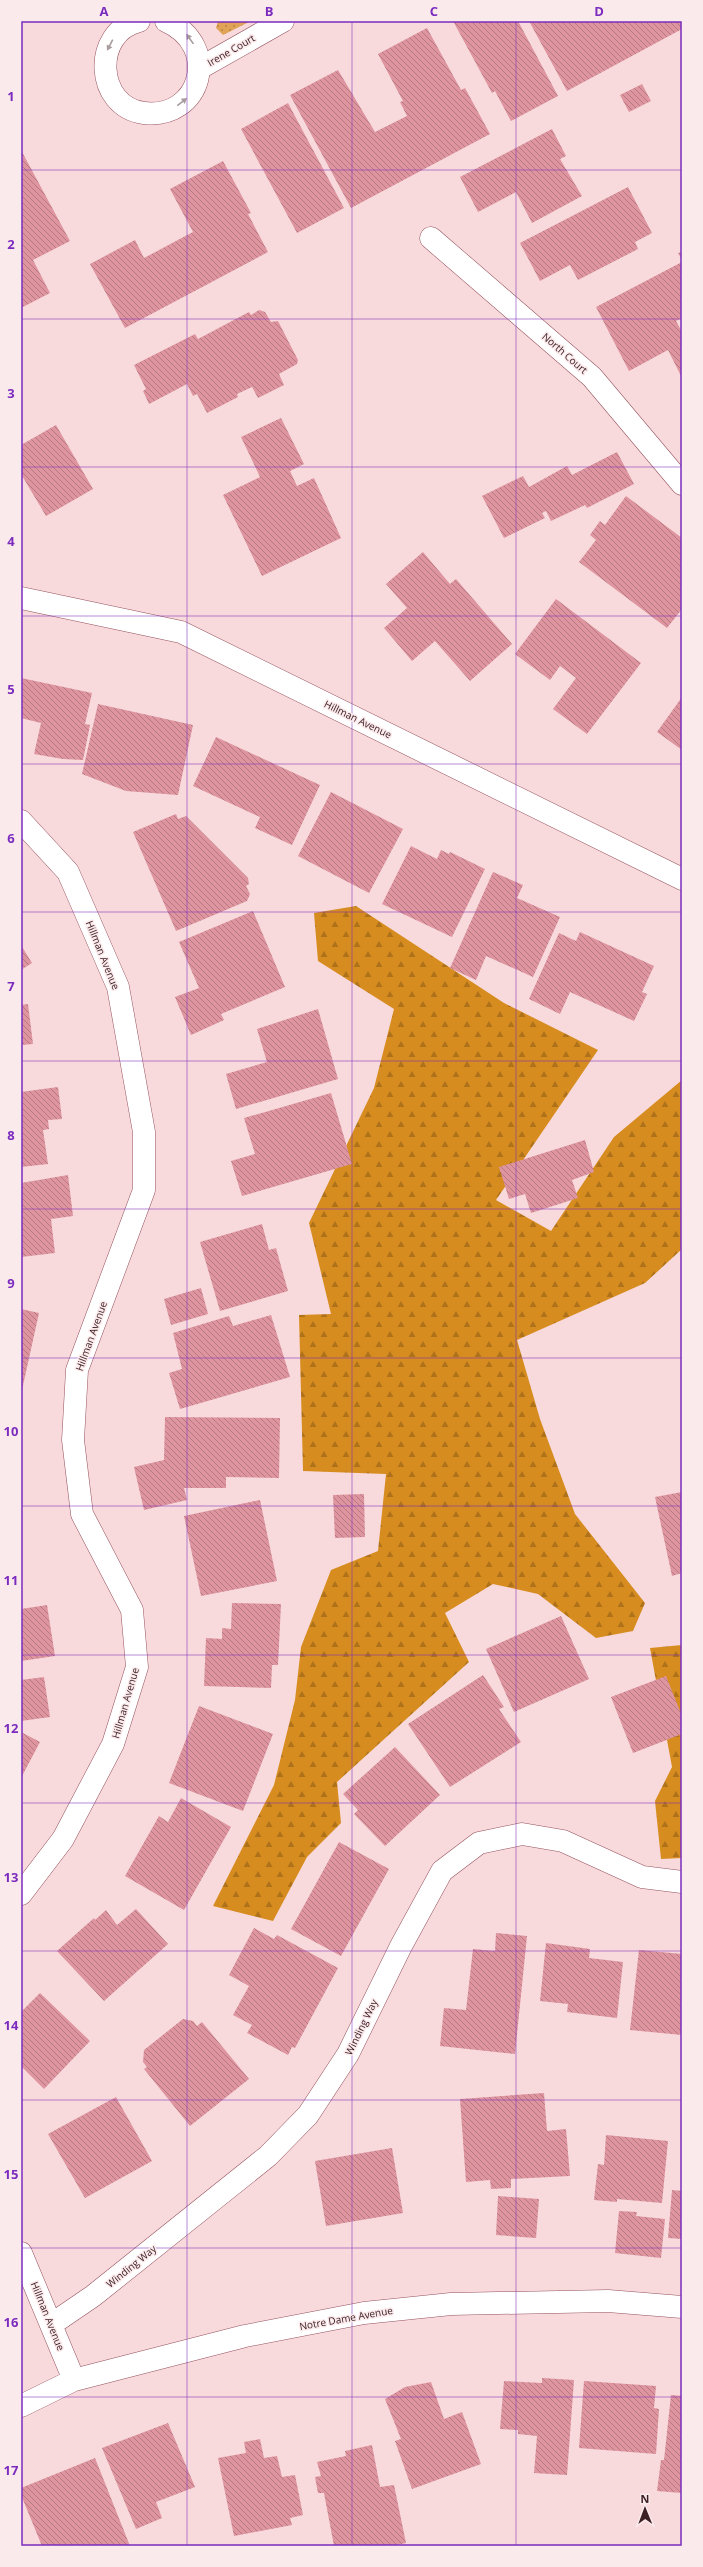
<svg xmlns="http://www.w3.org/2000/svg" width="703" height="2567" font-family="'Open Sans',sans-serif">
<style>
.grass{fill:url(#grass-dots)}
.forest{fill:url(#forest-firs)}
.building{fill:url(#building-back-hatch)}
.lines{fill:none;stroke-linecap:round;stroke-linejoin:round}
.minor-casing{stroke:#95535e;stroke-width:23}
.minor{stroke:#fff;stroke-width:22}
.oneway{fill:#a89b9d}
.grid{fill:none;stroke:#7b2cbf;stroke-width:1;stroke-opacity:0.55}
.labels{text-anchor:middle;stroke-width:3;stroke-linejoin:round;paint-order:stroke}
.street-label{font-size:10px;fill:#3d2025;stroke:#fbeaec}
.neatline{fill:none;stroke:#7b2cbf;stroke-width:1.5}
.grid-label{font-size:13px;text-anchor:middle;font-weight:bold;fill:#7b2cbf}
</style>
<defs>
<pattern id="grass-dots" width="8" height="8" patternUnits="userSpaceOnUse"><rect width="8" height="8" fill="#e1a356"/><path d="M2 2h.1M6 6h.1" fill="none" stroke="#b88447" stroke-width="1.8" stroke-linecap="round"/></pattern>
<pattern id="forest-firs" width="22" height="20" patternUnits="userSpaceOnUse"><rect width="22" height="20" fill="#d68c1e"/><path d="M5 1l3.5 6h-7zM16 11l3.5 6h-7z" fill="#af721a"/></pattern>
<pattern id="building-back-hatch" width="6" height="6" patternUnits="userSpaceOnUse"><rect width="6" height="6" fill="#de95a0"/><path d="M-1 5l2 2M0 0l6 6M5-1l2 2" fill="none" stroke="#b57982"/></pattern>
</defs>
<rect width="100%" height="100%" fill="#f8d9dc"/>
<path class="grass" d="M218,21H251L223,35L216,28Z"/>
<path class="forest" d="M356,906L504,1003L598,1050L496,1200L551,1231L614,1137L682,1080V1249L645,1283L517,1340L540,1419L575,1514L645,1603L633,1631L596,1638L538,1594L493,1584L445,1613L469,1662L337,1782L341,1823L307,1857L273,1921L213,1906L274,1785L295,1700L301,1647L331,1570L378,1551L386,1474L303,1471L299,1315L331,1314L309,1223L374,1088L394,1009L318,961L314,913Z
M682,1645V1858L661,1859L655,1801L672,1767L650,1648Z"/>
<path class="building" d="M453,21H518L558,96L511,121L495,91L492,93Z
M529,21H682V29L567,91Z
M427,28L461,90L465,88L490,134L351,208L290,95L338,70L375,132L407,116L400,102L403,101L378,54Z
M642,84L651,101L629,112L620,95Z
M288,103L344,208L297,233L241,129Z
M552,129L566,156L560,159L582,196L532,223L516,192L478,212L460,177Z
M21,150L70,241L33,260L50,293L21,308Z
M223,161L251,213L248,214L268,252L125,328L90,264L135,240L144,258L193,232L170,189Z
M628,187L652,233L635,242L638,249L578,280L570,265L540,281L520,243Z
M682,252V260L678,253Z
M682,262V318L676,321L682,332V378L668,350L629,371L596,307Z
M259,310L265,312L271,322L278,321L298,360L297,364L279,374L284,385L258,398L252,387L237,394L238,397L207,413L197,394L193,396L187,384L149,404L143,391L146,389L134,365L195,334L198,339L249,312L251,315Z
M281,418L304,464L290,471L297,486L314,478L341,538L262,576L223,495L260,477L241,437Z
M56,425L93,489L46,516L21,474V445Z
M617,452L634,484L587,508L585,505L551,521L546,511L542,513L545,518L504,538L482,496L523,476L529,487L567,466L572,475Z
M626,496L682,538V609L667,628L579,562L596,540L590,535L600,521L605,525Z
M423,552L450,584L456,579L512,644L470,681L435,641L412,661L384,628L407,608L386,584Z
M556,599L641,663L587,734L553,709L576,678L560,666L550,680L515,654Z
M21,678L92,693L85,724L90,725L83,760L63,759L34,754L41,723L21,718Z
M682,697V750L657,732Z
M98,704L193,725L178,795L126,791L82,774Z
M216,737L320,785L292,845L255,828L260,817L193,786Z
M331,792L403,829L369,893L298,856Z
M176,814L178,819L186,816L248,878L249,884L246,886L250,894L247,901L176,931L133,832Z
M411,846L437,859L441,850L449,854L450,852L485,869L452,937L382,904Z
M493,872L523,885L517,898L560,917L533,977L486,956L476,980L450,968Z
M253,911L285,987L221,1014L224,1020L191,1035L175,997L199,988L179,942Z
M580,932L654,966L642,992L647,994L634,1021L570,992L560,1014L529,999L559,933L576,941Z
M21,945L32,963L21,970Z
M28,1004L33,1044L21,1045V1005Z
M318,1009L338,1079L236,1109L226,1074L267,1062L257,1029Z
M58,1087L62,1119L48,1120L49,1129L43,1130L48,1164L21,1167V1092Z
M331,1093L352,1164L242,1196L231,1161L255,1154L244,1118Z
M585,1140L594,1172L572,1180L578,1198L531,1213L525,1194L509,1199L499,1167Z
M68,1175L73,1216L51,1219L55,1253L21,1257V1183Z
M262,1224L269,1250L276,1248L288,1291L220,1311L200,1242Z
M201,1288L208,1314L171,1325L164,1299Z
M21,1309L39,1313L22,1390H21Z
M271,1315L290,1377L180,1409L169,1373L182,1369L173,1333L229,1316L233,1326Z
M165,1417L280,1418L279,1478L226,1477V1488H184L187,1500L144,1510L134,1467L164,1460Z
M682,1492V1573L672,1576L655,1497Z
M364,1494L365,1537L335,1538L333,1495Z
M260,1500L277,1581L201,1596L184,1516Z
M232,1603L281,1604L278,1665H272L271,1688L204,1686L206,1638L222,1639V1628L231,1629Z
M47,1605L55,1656L21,1661V1609Z
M561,1616L589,1679L514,1712L486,1649Z
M483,1675L504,1707L499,1709L521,1742L450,1787L408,1724Z
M666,1676L682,1716V1734L633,1753L611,1697Z
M44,1677L50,1717L21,1721V1680Z
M199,1706L273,1734L243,1811L169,1783Z
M21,1732L40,1742L21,1778Z
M395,1747L440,1795L385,1846L354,1814L358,1810L343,1794Z
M181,1798L231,1827L184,1910L125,1876L159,1816L168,1822Z
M339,1842L389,1869L341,1956L291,1929Z
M136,1909L168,1944L104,2001L57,1951L94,1918L95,1920L106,1910L117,1925Z
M254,1928L274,1939L277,1935L338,1968L295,2048L292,2047L288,2055L247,2033L252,2025L233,2015L249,1986L229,1975Z
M496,1933L527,1936L515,2054L440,2046L444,2008L466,2010L473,1949L495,1951Z
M546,1943L590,1949L589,1958L623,1962L617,2018L567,2012L568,2004L540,2001Z
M639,1950L682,1954V2035L630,2030Z
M40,1993L90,2041L44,2089L21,2066V2012Z
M183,2019L193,2021L197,2026L202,2022L249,2079L190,2126L144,2069L147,2067L143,2062L144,2050Z
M544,2093L547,2131L566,2129L570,2176L511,2179V2188L491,2189L490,2180L466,2182L460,2099Z
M116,2097L152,2161L85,2198L48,2134Z
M606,2135L668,2141L662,2203L617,2199V2202L594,2200L598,2164L604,2165Z
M392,2148L403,2213L326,2226L315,2161Z
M672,2190L682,2191V2239L668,2238Z
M498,2196L539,2199L536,2238L496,2235Z
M619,2211L637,2212L636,2216L665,2219L661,2258L615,2253Z
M542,2378L574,2380L567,2475L534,2473L537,2436L518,2434V2430L500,2429L504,2381L542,2383Z
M584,2381L656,2386L654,2408L659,2409L656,2454L579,2448Z
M431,2382L444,2419L462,2412L481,2464L412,2489L395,2441L401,2439L385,2399L405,2387Z
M671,2395L682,2396V2493L657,2491L661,2460H664Z
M168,2423L195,2487L156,2502L162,2518L136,2529L102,2448Z
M260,2439L264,2458L277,2456L282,2477L295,2475L303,2515L290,2518L292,2525L234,2536L218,2458L246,2453L244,2442Z
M372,2445L380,2487L394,2485L406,2543L393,2546H334L324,2493H318L315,2477L321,2476L317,2462L346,2456L345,2451Z
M95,2458L130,2546H42L21,2495V2488Z"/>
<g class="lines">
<g class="minor-casing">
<path id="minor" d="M139,21C92,32 95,107 144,113C201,120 222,46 166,21
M200,68L283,21
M431,238L592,377L682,484
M21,598L181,632L682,879
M21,821L68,872L118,987L144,1132V1190L77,1370L73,1440L82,1514L132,1610L137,1667L113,1744L63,1839L21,1894
M21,2253L74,2380
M52,2324L93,2296L268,2156L308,2115L348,2054L401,1946L442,1871L479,1843L522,1834L563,1841L642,1877L682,1882
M21,2406L74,2380L245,2336L364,2313L451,2304L608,2301L682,2307"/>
</g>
<use href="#minor" class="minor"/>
</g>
<defs><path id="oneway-solid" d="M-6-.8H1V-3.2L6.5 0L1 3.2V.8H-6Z"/></defs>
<g class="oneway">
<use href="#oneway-solid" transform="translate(190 39) rotate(-125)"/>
<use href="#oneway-solid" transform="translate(110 45) rotate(117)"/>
<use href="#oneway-solid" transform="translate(182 102) rotate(-38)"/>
</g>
<path class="grid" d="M187,21V2546M352,21V2546M516,21V2546M21,170H682M21,319H682M21,467H682M21,616H682M21,764H682M21,912H682M21,1061H682M21,1209H682M21,1358H682M21,1506H682M21,1655H682M21,1803H682M21,1951H682M21,2100H682M21,2248H682M21,2397H682"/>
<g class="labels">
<g class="street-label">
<text transform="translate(231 50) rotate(-30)" y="4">Irene Court</text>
<text transform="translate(565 353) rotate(41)" y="4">North Court</text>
<text transform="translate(358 719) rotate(26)" y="4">Hillman Avenue</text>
<text transform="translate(103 955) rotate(68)" y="4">Hillman Avenue</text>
<text transform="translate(91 1336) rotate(-70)" y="4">Hillman Avenue</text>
<text transform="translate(125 1703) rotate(-74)" y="4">Hillman Avenue</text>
<text transform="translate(361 2027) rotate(-64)" y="4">Winding Way</text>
<text transform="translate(131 2266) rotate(-39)" y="4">Winding Way</text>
<text transform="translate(48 2316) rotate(68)" y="4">Hillman Avenue</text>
<text transform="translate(346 2318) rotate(-10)" y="4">Notre Dame Avenue</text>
</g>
</g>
<rect width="703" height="2567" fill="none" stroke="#fbeaec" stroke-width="44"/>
<g transform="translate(645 2509) rotate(359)" stroke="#fbeaec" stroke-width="3" paint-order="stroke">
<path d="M0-3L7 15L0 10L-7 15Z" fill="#3d2025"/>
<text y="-6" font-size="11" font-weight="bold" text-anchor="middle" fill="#3d2025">N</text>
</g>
<rect x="22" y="22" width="659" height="2523" class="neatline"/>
<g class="grid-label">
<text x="104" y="16">A</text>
<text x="269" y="16">B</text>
<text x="434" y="16">C</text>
<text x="599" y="16">D</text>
<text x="11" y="101">1</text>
<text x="11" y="249">2</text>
<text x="11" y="398">3</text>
<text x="11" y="546">4</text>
<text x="11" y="694">5</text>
<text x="11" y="843">6</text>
<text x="11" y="991">7</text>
<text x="11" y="1140">8</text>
<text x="11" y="1288">9</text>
<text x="11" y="1436">10</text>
<text x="11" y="1585">11</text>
<text x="11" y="1733">12</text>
<text x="11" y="1882">13</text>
<text x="11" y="2030">14</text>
<text x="11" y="2179">15</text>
<text x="11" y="2327">16</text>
<text x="11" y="2475">17</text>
</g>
</svg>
